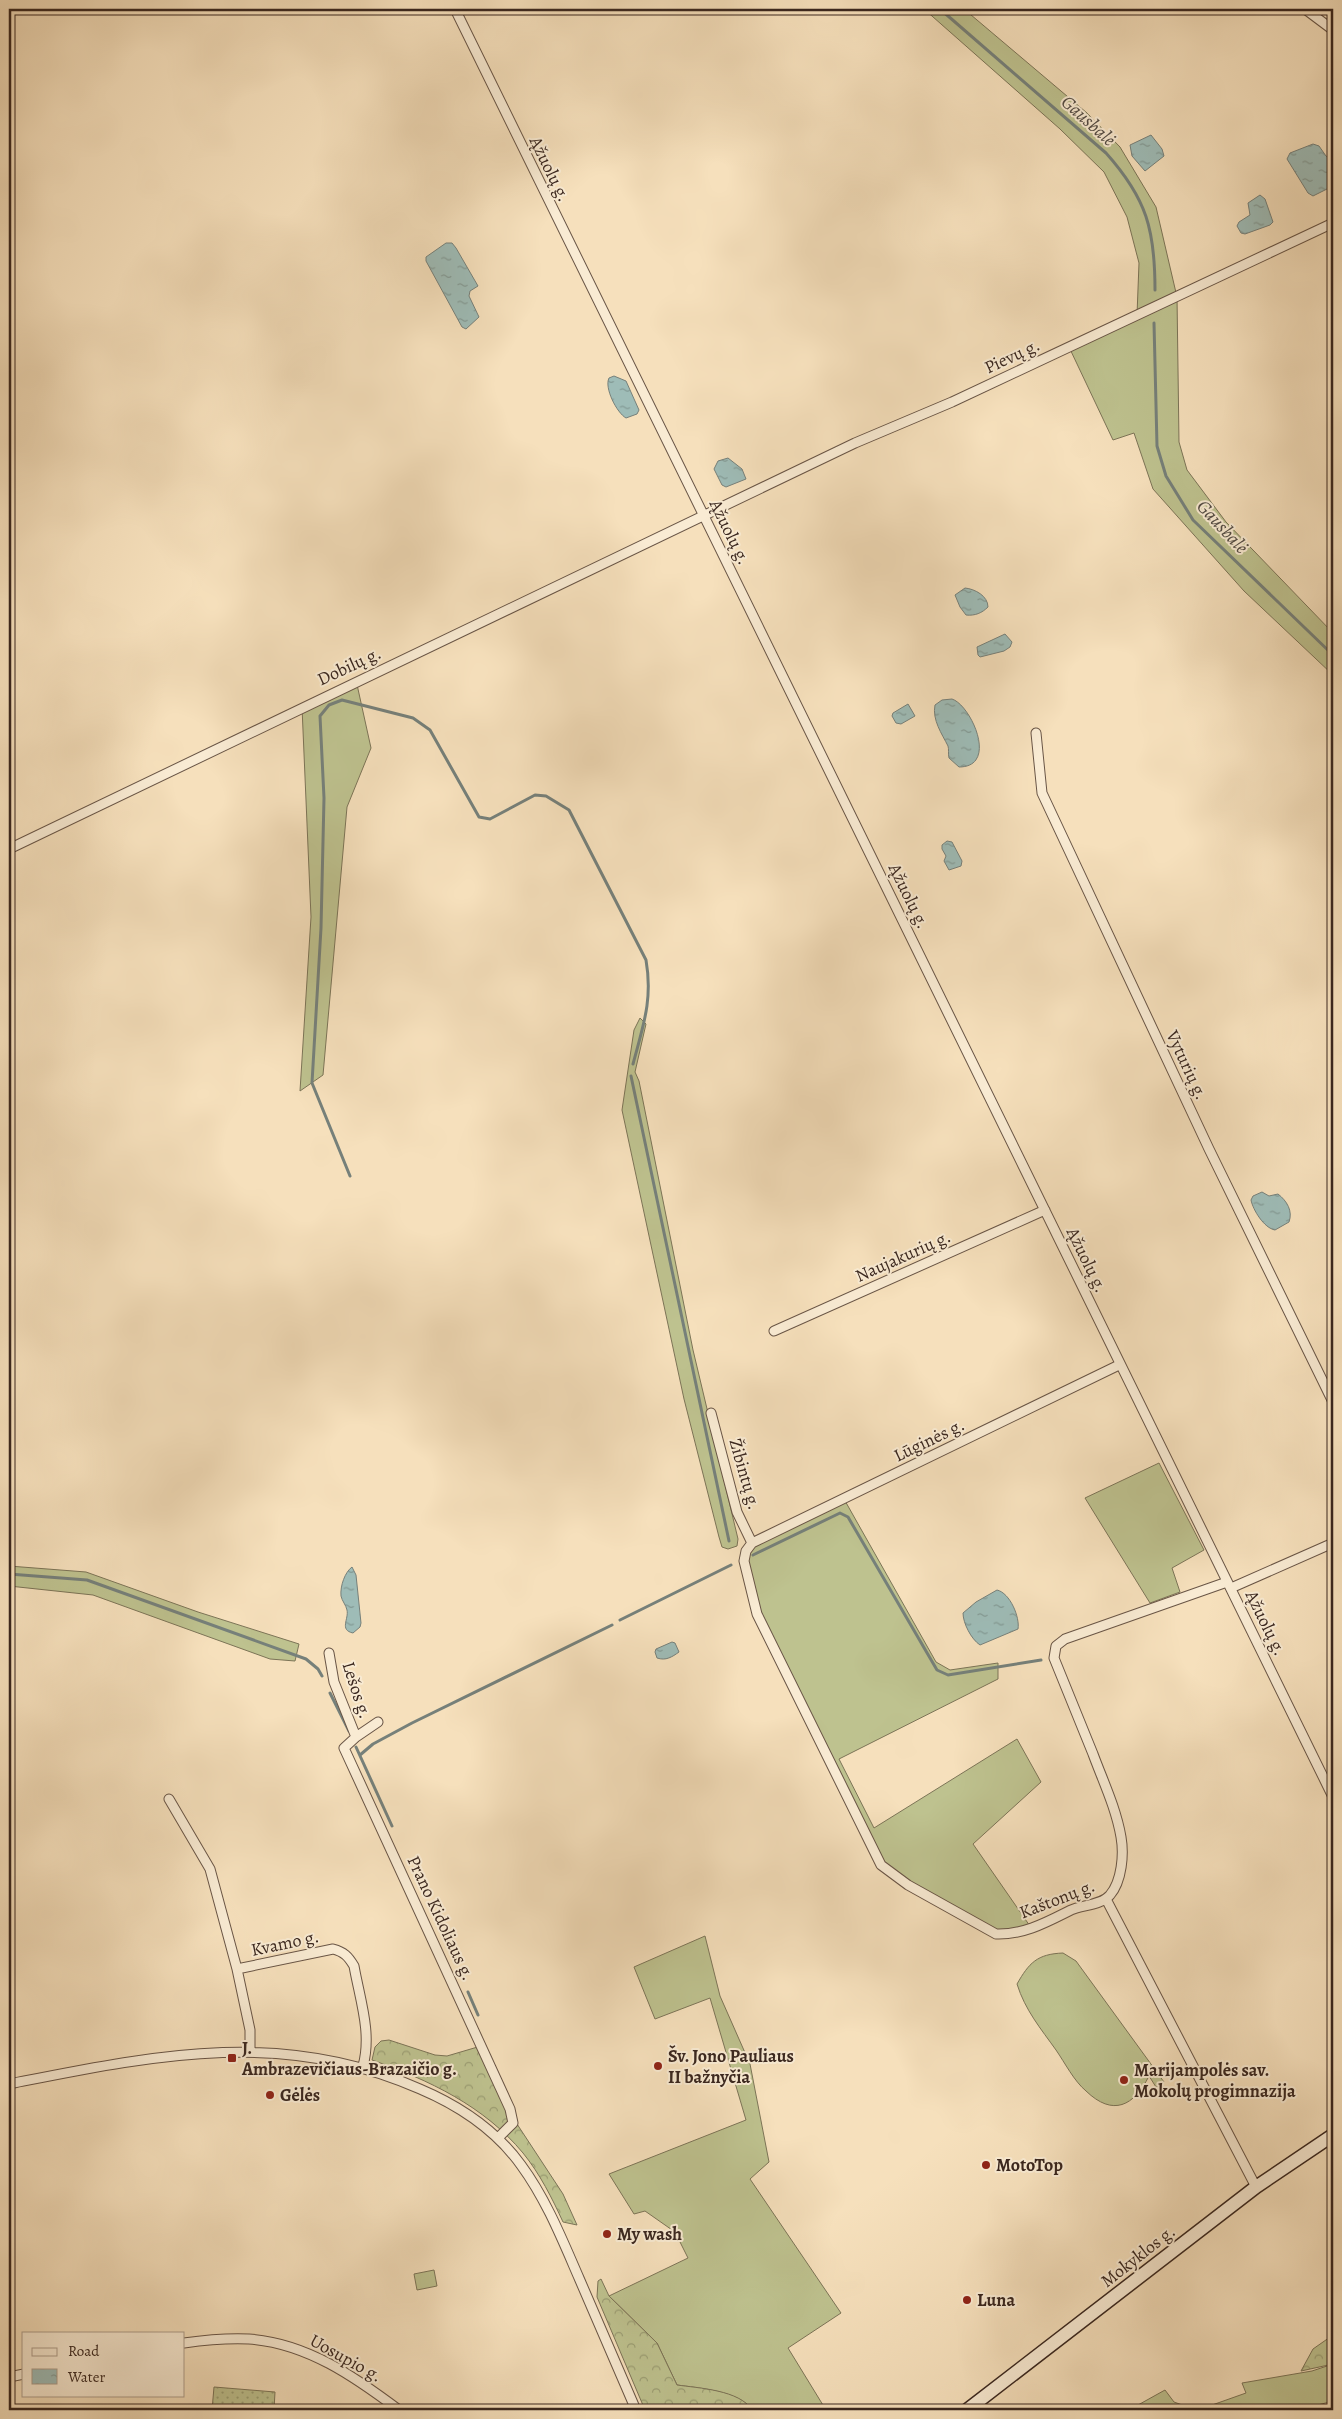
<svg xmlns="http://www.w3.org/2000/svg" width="1342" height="2419" font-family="Alegreya,serif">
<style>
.grass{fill:#bec28f;stroke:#7c7457}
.forest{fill:url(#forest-crowns);stroke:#7c7457}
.park{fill:url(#park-dots);stroke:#7c7457}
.water{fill:url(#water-ripples);stroke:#76807a}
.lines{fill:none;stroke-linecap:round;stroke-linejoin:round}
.stream{stroke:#76807a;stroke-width:3}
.street-casing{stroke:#695546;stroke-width:11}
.secondary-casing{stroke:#3a271f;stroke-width:15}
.street{stroke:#f9ebd3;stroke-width:9}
.secondary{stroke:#f9ebd3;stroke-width:12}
.poi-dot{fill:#8f2418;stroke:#f9ebd3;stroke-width:2}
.labels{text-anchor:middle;stroke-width:4;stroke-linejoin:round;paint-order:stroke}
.street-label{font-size:18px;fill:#3a271f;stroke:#f9ebd3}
.poi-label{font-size:18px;font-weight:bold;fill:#3a271f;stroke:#f9ebd3;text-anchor:start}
.water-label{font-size:19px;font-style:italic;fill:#534c45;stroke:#f9ebd3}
</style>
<defs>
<pattern id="forest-crowns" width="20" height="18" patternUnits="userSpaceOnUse" patternTransform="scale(1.25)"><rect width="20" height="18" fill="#bec28f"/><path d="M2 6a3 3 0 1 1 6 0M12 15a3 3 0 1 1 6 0" fill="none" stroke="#9b9e74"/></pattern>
<pattern id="park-dots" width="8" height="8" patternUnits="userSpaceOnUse" patternTransform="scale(1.25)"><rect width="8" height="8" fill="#bec28f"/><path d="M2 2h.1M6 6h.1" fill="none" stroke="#9b9e74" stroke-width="1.8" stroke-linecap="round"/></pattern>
<pattern id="water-ripples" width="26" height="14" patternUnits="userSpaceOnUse" patternTransform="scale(1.25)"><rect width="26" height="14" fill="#9ebcb7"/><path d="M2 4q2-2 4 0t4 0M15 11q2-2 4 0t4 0" fill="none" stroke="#829994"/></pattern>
</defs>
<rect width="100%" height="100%" fill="#f6e0bc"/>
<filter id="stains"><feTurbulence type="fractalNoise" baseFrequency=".004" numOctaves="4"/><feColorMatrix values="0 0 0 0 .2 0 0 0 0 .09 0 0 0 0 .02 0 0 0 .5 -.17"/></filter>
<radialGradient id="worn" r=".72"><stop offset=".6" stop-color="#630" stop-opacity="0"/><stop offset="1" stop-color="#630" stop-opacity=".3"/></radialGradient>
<path class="grass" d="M924,9H964L1087,113L1120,147L1156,207L1177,297L1179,442L1187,470L1226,522L1333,633V675L1244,591L1153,489L1134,433L1113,440L1069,347L1137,315L1139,263L1127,217L1104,172L1060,129Z
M356,680L371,748L347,807L323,1075L300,1091L311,917L302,707Z
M640,1018L646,1024L635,1072L639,1081L693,1350L738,1539L737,1546L728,1549L722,1547L719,1537L684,1399L622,1110L634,1030Z
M1159,1463L1204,1550L1172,1568L1180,1592L1150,1603L1085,1498Z
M844,1499L936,1662L950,1670L998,1663V1679L839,1759L874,1828L1017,1739L1041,1782L973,1844L1032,1929L996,1934L881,1865L757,1614L746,1551Z
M9,1566L86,1572L198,1612L299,1644L295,1661L270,1659L93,1595L9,1586Z
M705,1936L720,1996L750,2064L769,2162L750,2179L841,2313L788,2348L826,2410H752C740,2391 698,2388 677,2385L657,2343L609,2296L688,2258L675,2232L645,2211L634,2214L609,2174L746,2120L710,1998L655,2019L634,1967Z
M1063,1953L1076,1961L1164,2082L1156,2087L1149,2076C1134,2106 1113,2117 1086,2091C1074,2081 1065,2063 1056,2050C1041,2029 1025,2010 1017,1984C1029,1963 1037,1954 1063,1953Z
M434,2270L437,2286L417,2290L414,2274Z
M1333,2364V2401L1299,2410H1198L1246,2393L1242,2383L1312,2371Z
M1165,2390L1174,2402L1196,2410H1129Z"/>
<path class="forest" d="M389,2040L435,2055L447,2056L481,2046L517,2124L563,2194L577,2225L563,2222C552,2198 540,2174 523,2153C484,2106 429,2080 372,2060L375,2047L381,2041Z
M601,2279L609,2296L657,2343L677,2385C698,2388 740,2390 752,2410H645L597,2297L598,2281Z
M1333,2335V2364L1301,2371L1313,2349Z"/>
<path class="park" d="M214,2387L275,2392L274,2410H212Z"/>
<path class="water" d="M1151,135L1162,149L1164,156L1145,171L1132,156L1130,145Z
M1313,144L1319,146L1326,156L1333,161V186L1313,196L1308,193L1287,159L1290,153Z
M1260,195L1265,199L1273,222L1270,225L1245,234L1241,233L1237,226L1239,222L1250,215L1248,203Z
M446,243H452L456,248L478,286L470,291L469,296L479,317L466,329L462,327L426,261V257Z
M614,376L626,381L639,410L637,414L626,418C617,413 604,388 609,378Z
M728,458L742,469L746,479L726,487L722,485L714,469L718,461Z
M965,588C975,589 988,596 988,607C982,613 975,616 966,615L960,607L955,595Z
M1005,634L1012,642L1010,647L1004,651L980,657L978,655L977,647Z
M952,699C971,705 999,767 959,767L949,758C948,754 949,749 948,746C942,734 932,720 935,705L942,700Z
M908,704L915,716L901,724L896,723L892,716L893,713Z
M947,841L952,842L962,861L961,866L949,870L944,861L946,856L942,849V845Z
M1262,1192L1269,1196L1278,1194C1287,1201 1293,1211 1289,1222L1275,1230C1264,1228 1253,1210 1251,1200L1253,1196Z
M352,1567L356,1575L361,1623L360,1627L353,1633C339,1630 349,1619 347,1610C346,1605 342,1601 341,1596C340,1586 345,1572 352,1567Z
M997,1590C1010,1593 1020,1617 1018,1629L980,1645C971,1639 963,1623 963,1613L976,1602Z
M672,1642L675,1643L679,1652C672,1657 666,1661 657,1658L655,1652L656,1649Z"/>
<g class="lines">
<path class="stream" d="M940,9L1106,153C1147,199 1155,230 1155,290
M1154,323L1157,446L1166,476L1193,520L1333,655
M631,1076L729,1541
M350,1176L312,1083L321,928L324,798L320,716L329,705L342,700L413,718L430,730L479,817L490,819L535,795L546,796L569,810L646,960C653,1000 643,1026 633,1064
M753,1555L840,1513L848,1517L937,1670L948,1675L1041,1660
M9,1574L87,1580L306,1659L318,1669L322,1676
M620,1620L731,1565
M330,1693L349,1731
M356,1747L392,1826
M360,1755L373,1744L412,1723L612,1625
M468,1992L478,2015"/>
<g class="street-casing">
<path id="street" d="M455,9L1333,1797
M1305,9L1333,30
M1036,733L1042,793L1209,1149L1333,1402
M9,849L855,443L952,402L1333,223
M774,1331L1045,1210
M1119,1365L752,1543L746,1551L744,1561L757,1614L881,1865L908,1885L996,1934C1024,1935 1047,1922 1071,1910C1082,1905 1102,1905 1110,1895C1122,1881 1124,1854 1121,1837C1116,1808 1103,1781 1093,1754C1080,1722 1067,1690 1054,1658L1056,1646L1065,1639L1227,1582
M711,1413L737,1512L752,1543
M1231,1588L1333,1543
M329,1653L334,1682L356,1737
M378,1722L356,1737L344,1748L510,2109L513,2123L498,2138
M169,1799L210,1869L237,1969L333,1949C344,1952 348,1956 354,1966C360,2000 372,2033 363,2066
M1106,1899L1256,2187
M237,1969L250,2030V2051
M9,2084C151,2056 282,2027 420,2089C460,2106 495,2129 521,2165C546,2199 562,2239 579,2278C598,2322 617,2366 636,2410
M184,2343C205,2340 227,2338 249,2339C307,2343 355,2377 399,2410
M9,2377L24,2374"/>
</g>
<g class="secondary-casing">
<path id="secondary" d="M967,2410L1256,2187L1333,2135"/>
</g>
<use href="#street" class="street"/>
<use href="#secondary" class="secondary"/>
</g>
<g class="poi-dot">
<rect x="227" y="2053" width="10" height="10" rx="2.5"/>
<circle cx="658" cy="2066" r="5"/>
<circle cx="1124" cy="2080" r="5"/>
<circle cx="270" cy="2095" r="5"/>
<circle cx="986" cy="2165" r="5"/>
<circle cx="607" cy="2234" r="5"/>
<circle cx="967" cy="2300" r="5"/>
</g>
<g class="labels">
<g class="street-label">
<text transform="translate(550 169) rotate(64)" y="6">Ąžuolų g.</text>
<text transform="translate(1012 356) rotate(-25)" y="6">Pievų g.</text>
<text transform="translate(730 532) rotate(64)" y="6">Ąžuolų g.</text>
<text transform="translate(349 666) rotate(-25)" y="6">Dobilų g.</text>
<text transform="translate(909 896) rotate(64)" y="6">Ąžuolų g.</text>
<text transform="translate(1187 1065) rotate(65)" y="6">Vyturių g.</text>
<text transform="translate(903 1256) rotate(-24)" y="6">Naujakurių g.</text>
<text transform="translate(1087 1260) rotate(64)" y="6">Ąžuolų g.</text>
<text transform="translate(929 1440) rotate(-26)" y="6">Lūginės g.</text>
<text transform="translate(745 1474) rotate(74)" y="6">Žibintų g.</text>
<text transform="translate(1266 1623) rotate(64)" y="6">Ąžuolų g.</text>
<text transform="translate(357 1690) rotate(72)" y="6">Lešos g.</text>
<text transform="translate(1057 1899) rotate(-21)" y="6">Kaštonų g.</text>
<text transform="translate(441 1918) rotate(65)" y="6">Prano Kidoliaus g.</text>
<text transform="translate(285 1943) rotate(-12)" y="6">Kvamo g.</text>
<text transform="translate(1138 2256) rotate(-38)" y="6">Mokyklos g.</text>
<text transform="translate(346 2358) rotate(29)" y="6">Uosupio g.</text>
</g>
<g class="poi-label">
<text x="242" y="2054">J.<tspan x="242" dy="21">Ambrazevičiaus-Brazaičio g.</tspan></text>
<text x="668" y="2062">Šv. Jono Pauliaus<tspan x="668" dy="21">II bažnyčia</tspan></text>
<text x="1134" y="2076">Marijampolės sav.<tspan x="1134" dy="21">Mokolų progimnazija</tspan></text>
<text x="280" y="2101">Gėlės</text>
<text x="996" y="2171">MotoTop</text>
<text x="617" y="2240">My wash</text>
<text x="977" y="2306">Luna</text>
</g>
<g class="water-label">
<text transform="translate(1089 120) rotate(42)" y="7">Gausbalė</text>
<text transform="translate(1223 526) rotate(47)" y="7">Gausbalė</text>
</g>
</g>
<rect width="1342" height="2419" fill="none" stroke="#f6e0bc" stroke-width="30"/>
<rect x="10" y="10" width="1322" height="2399" fill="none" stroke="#3a271f" stroke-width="2.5"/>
<rect x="15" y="15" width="1312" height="2389" fill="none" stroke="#3a271f"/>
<rect x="22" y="2332" width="162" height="65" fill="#f9ebd3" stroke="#ad9d8b"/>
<rect x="32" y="2348" width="25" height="8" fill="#f9ebd3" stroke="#ad9d8b"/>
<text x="68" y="2356" font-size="15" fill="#3a271f">Road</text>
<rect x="32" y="2369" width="25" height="15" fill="url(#water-ripples)" stroke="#ad9d8b"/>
<text x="68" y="2382" font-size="15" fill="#3a271f">Water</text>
<rect width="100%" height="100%" filter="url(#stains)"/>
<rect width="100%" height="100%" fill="url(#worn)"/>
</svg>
